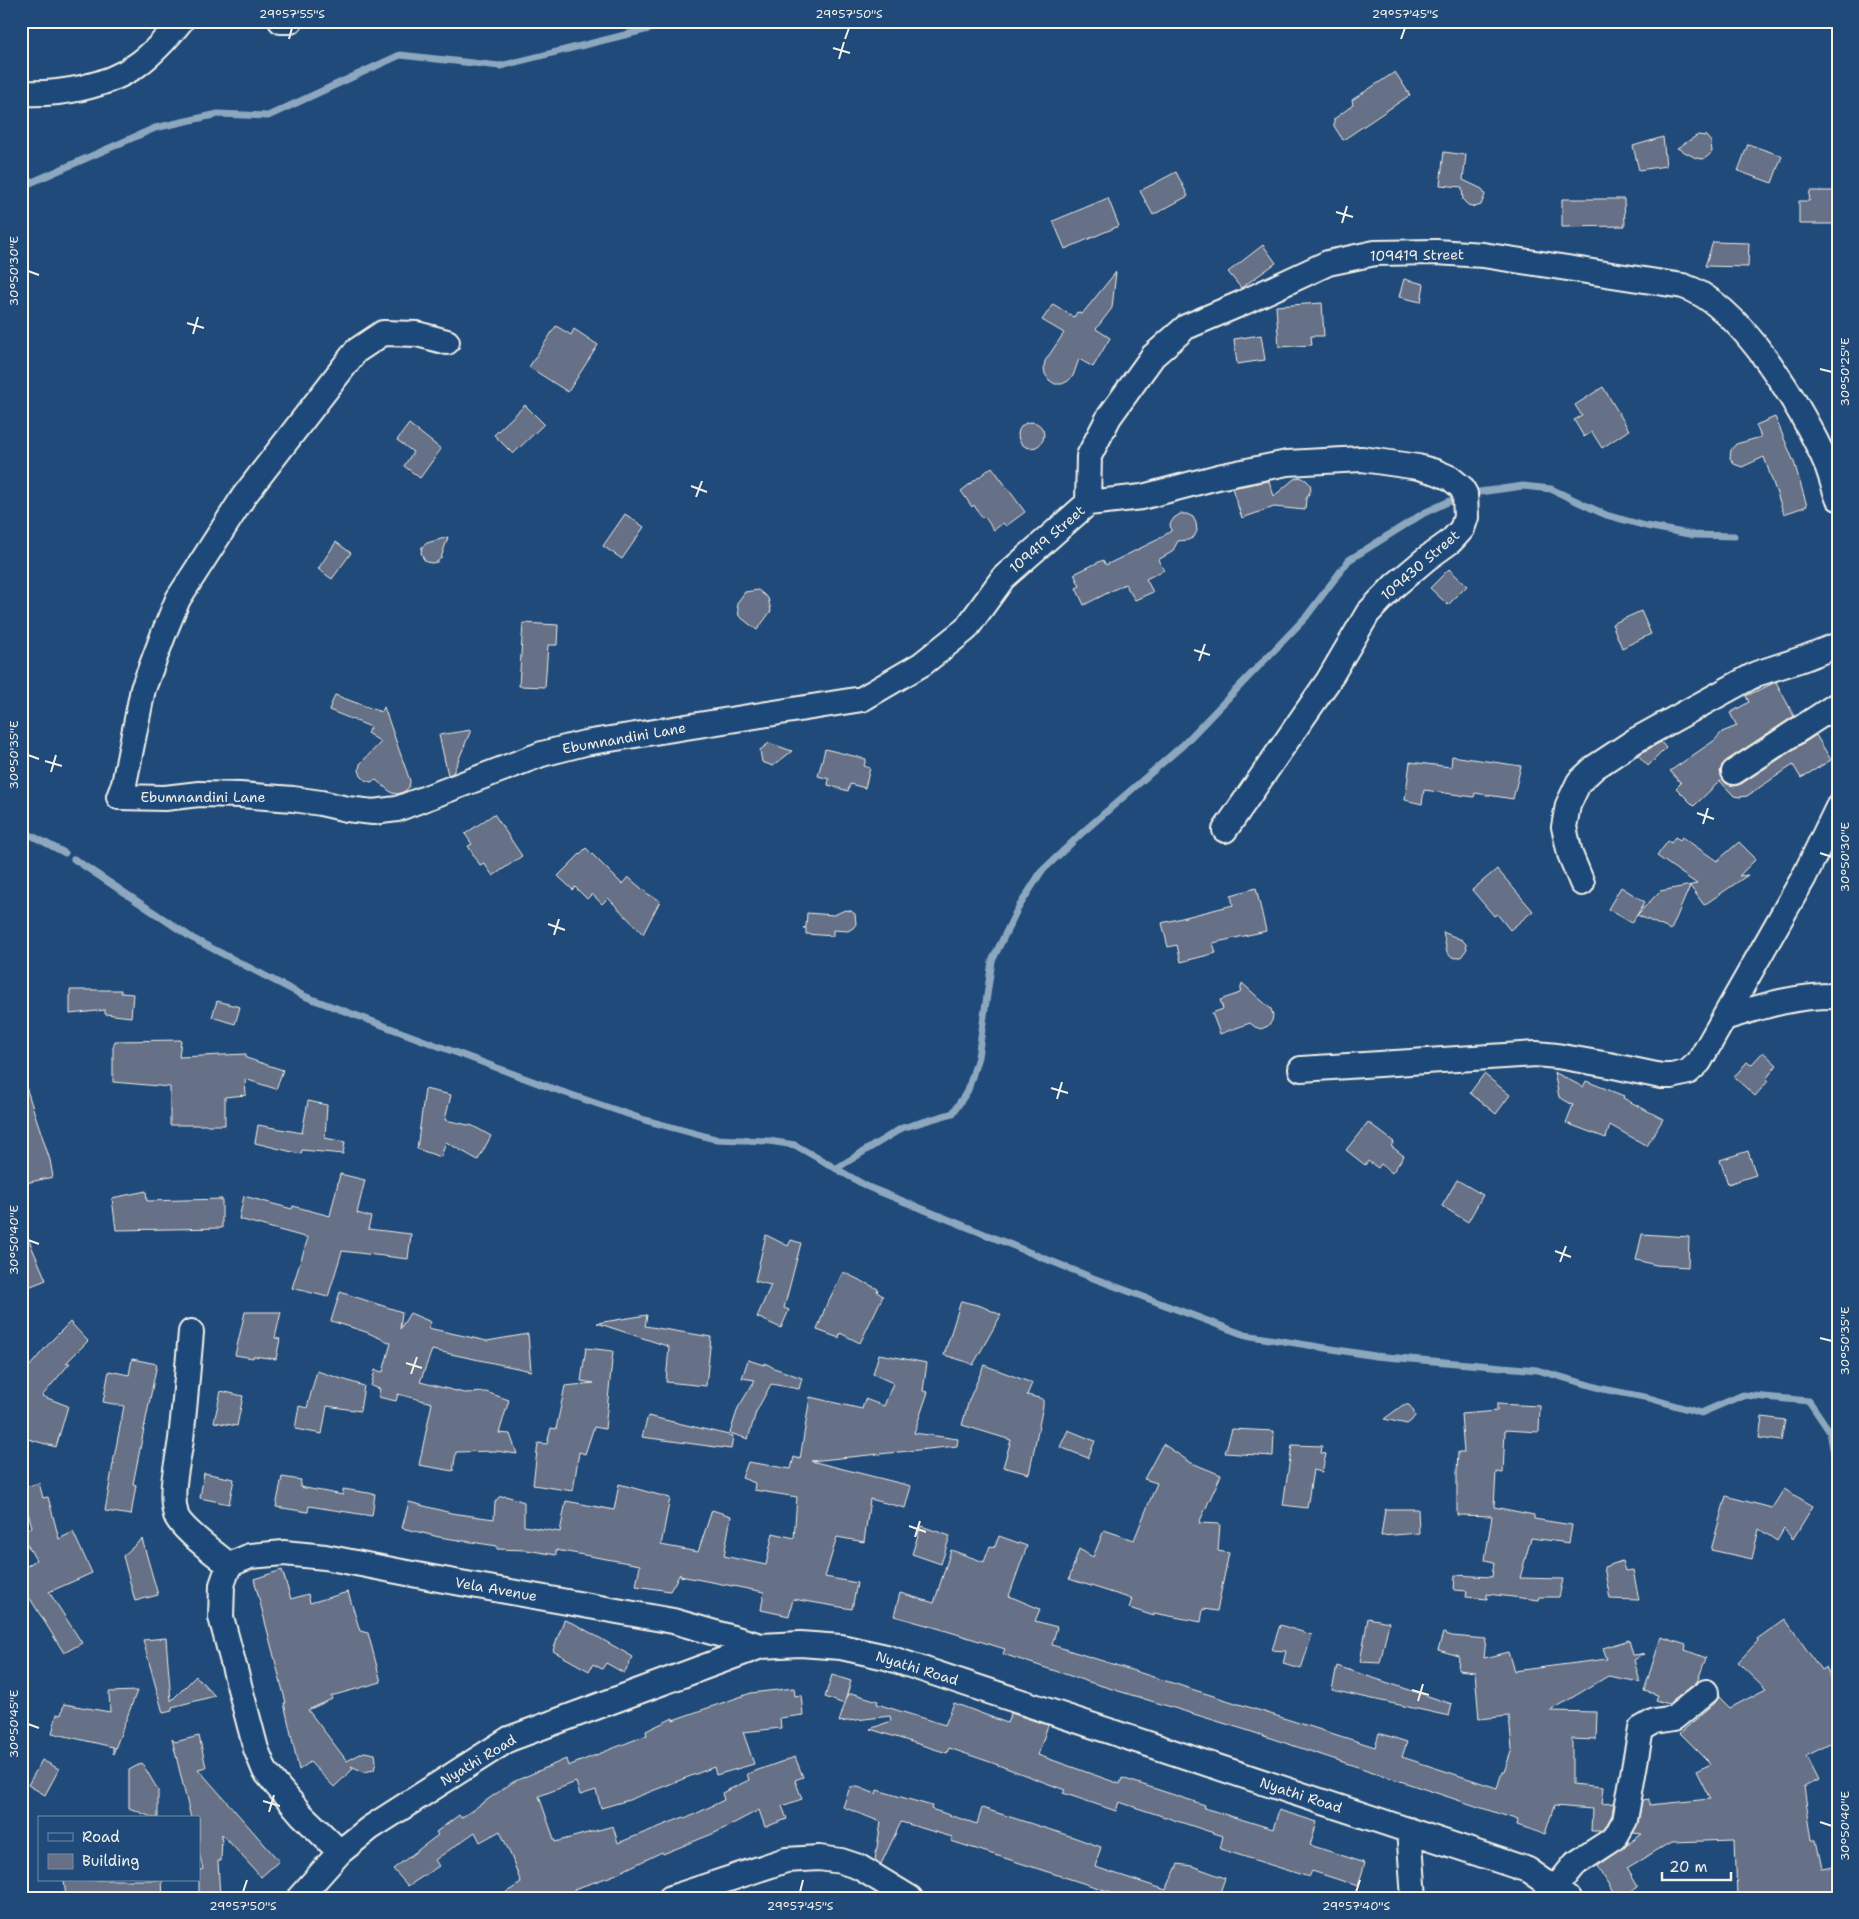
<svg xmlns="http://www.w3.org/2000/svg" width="1859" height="1919" font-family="'Shantell Sans',sans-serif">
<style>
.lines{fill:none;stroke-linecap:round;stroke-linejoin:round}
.stream{stroke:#8ca7be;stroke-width:7}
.building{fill:#666f86;stroke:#f4f1e8}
.minor-casing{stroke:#f4f1e8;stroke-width:28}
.minor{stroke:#1f4a7a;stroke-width:24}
.ticks{fill:none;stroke:#f4f1e8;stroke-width:2}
.labels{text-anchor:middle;stroke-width:4.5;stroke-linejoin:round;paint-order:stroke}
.street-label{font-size:14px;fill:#f4f1e8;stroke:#1f4a7a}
.neatline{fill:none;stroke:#f4f1e8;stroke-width:2}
.ticks-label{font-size:12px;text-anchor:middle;fill:#f4f1e8}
</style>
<rect width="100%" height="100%" fill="#1f4a7a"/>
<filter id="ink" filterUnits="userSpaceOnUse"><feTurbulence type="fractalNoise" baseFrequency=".02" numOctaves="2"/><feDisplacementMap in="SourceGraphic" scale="10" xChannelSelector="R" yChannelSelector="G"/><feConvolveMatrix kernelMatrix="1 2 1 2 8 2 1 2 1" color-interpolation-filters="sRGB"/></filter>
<g filter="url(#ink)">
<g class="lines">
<path class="stream" d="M21,187L155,128L218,114L268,116L400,55L500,66L681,21
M21,830L65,853
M74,859L192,938L304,996L554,1089L645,1120L715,1139L769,1141L795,1145L868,1187L1093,1278L1245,1335L1375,1356L1537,1370L1603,1389L1649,1398L1701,1413L1743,1395L1809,1401L1830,1432L1838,1473
M837,1168L902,1128L953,1113L968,1090L978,1057L992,961L1017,910L1041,872L1083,832L1183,745L1306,617L1349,560L1424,513L1465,494L1523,486L1551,489L1606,515L1646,526L1694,535L1734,536"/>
</g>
<path class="building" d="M1395,72L1410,95L1343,140L1334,126V119L1353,105L1352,100Z
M1698,135L1706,136L1711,142L1712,152L1707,157L1703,159L1696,158L1677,148Z
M1663,137L1666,166L1639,170L1633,146Z
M1748,144L1782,156L1772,183L1738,171Z
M1444,152L1466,155L1463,180L1482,189L1485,195L1481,205L1475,207L1468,205L1463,200L1462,187L1440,185Z
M1176,172L1188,196L1153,215L1140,191Z
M1810,191H1838V224H1799V201H1809Z
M1108,198L1119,226L1065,249L1053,221Z
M1562,199H1624L1625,226L1562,227Z
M1713,242L1749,243L1748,267L1705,266Z
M1263,245L1276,263L1241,288L1228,272Z
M1116,272L1112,308L1096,329L1110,338L1093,367L1079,359L1073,376L1068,381L1062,384H1055L1049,380L1045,374L1044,367L1045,361L1064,333L1042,320L1053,304L1074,317L1077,312L1082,314Z
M1404,279L1424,284L1421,302L1399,297Z
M1322,303L1324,336H1311L1312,345L1279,347L1276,306Z
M556,326L571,335L574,329L598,345L568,392L529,367Z
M1261,335L1265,360L1237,364L1234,339Z
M1603,387L1629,430L1602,448L1592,432L1584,437L1574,420L1582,416L1575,405Z
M525,405L544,424L513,454L494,435Z
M1775,417L1794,462L1807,506L1784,514L1764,457L1742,467L1734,464L1730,458L1731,450L1736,444L1761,437L1756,425Z
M1018 435a13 13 0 1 1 26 0a13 13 0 1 1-26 0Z
M409,424L441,449L420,478L404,466L413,452L397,440Z
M992,467L1025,512L1006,526L1003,523L994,530L984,516L982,518L974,505L972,507L961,491Z
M1300,477L1306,480L1310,484L1311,490L1306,499L1305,510L1274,507L1242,518L1232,488L1269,481L1274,496L1294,479Z
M625,514L644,527L622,559L603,546Z
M1180,514H1187L1193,517L1196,523L1197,531L1194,537L1188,540L1178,541L1172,552L1158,560L1164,570L1146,579L1153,592L1135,600L1125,584L1084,605L1076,588L1080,586L1074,574L1103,560L1106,565L1157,540L1171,531L1170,524L1174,518Z
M448,537L441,558L437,562L432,563L426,562L423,558L421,552L422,547L427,543Z
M336,542L351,553L332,579L318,569Z
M1449,569L1467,586L1448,605L1430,588Z
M758,590L768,598L771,611L757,630L739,616L737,603L745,592Z
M1641,611L1651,634L1622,648L1612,624Z
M523,623L558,625L557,645H548L545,687L519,686Z
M1776,682L1794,716L1726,761L1722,765L1720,772L1723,780L1728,784L1735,786L1741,784L1816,735L1831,760L1801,778L1793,765L1747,796L1740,797L1734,796L1720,781L1694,806L1676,788L1681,783L1670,771L1715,740L1722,732L1737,726L1730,713L1749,702L1746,696Z
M335,695L381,712L384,707L410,781L409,787L405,791L398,794L392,793L376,780L371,782L365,780L361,776L359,770L360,764L381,742L367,733L371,727L329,710Z
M471,730L453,773L448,775L439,735Z
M1661,742L1666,748L1648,766L1638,755Z
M769,743L792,751L773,766L762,762L760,750Z
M825,749L866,759L864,766L870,768L865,788L850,784L848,791L828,785L829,779L818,776Z
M1452,756L1521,766L1513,799L1475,793L1474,797L1424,790L1422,804L1405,800L1410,762L1451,767Z
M494,814L522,856L493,876L484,863L480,865L468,846L472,844L465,834Z
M1675,837L1680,840L1682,837L1717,861L1739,842L1756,859L1739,876L1748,875L1704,905L1690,886L1671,930L1637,915L1660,891L1697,884L1657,856L1668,841L1671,843Z
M586,848L622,884L628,877L648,894L660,901L643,934L608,898L602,904L592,894L587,899L575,887L573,890L558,876Z
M1497,869L1533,911L1510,930L1497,914L1494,916L1472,890Z
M1621,887L1645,902L1632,923L1608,909Z
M1256,888L1266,931L1213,943L1216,953L1181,962L1177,945L1168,947L1162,923L1233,905L1231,895Z
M845,910L851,911L855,914L856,924L853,928L848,931L833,930V936L806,934V928H803L806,927L807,913L834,915Z
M1443,932L1462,940L1466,944L1467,949L1461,957L1455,958L1450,956L1447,952Z
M1242,983L1271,1009L1273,1015L1272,1021L1268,1026L1261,1029L1255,1027L1250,1023L1220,1034L1212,1013L1223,1009L1220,1000L1240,993Z
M70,990H121V993L133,994L131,1017L105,1014V1010L70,1014Z
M217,1001L240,1007L235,1024L212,1017Z
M181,1040L179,1057L246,1054V1058L283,1070L276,1089L245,1079L246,1095L225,1097V1125H170V1087L113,1082V1048L115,1041Z
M1763,1052L1777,1065L1766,1079L1768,1081L1755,1096L1734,1077L1747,1062L1751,1065Z
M1554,1072L1583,1087L1586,1081L1624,1096L1623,1098L1663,1119L1647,1146L1610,1125L1606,1138L1566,1123L1573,1105L1559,1097Z
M1484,1074L1510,1095L1496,1114L1470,1093Z
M25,1084L50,1160L53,1177L21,1184V1085Z
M425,1089L451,1095L445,1120L473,1126L491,1136L478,1160L446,1142L441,1157L417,1149Z
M308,1101L327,1105L325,1138L345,1142L343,1154L302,1150L301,1154L255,1143L258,1125L302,1133Z
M1368,1122L1394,1142L1391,1146L1404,1156L1392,1173L1381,1164L1378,1168L1368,1161L1365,1165L1346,1150Z
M1748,1151L1756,1175L1728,1184L1720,1160Z
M340,1174L365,1180L357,1213L371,1217L368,1229L411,1234L408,1259L342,1251L328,1297L292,1288L308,1238L239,1219L244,1196L292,1209L293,1206L330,1216Z
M1457,1180L1483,1195L1468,1222L1442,1206Z
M146,1191L147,1201L222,1199V1228L116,1230L112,1198Z
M21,1222L46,1280L21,1290Z
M1642,1234L1689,1237L1688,1267L1656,1265L1636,1260Z
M766,1235L788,1246L791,1240L801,1243L784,1308L789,1310L781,1328L757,1317L771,1285L755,1281Z
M843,1272L878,1289L877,1292L883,1296L860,1343L840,1333L839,1338L817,1330L825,1308Z
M340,1292L402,1312L400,1329L410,1313L431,1322L428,1328L487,1341L528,1334L531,1371L432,1350L420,1382L464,1393L486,1392L509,1400L499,1433L510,1434L517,1454L496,1451L456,1452L453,1471L419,1465L432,1403L398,1394L396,1401L378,1397L380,1389L371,1386L375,1370L383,1372L391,1343L366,1332L331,1321Z
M961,1301L981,1306L1001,1315L973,1365L964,1361L944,1355Z
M245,1312H281L275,1338L280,1339L276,1359L253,1356V1358L235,1355Z
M647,1315L645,1326L711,1337L706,1386L666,1382L669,1347L667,1346L597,1323Z
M70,1322L88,1341L66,1363H70L42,1396L68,1406L56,1447L21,1437V1361L29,1367L52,1340Z
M586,1348L613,1351L605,1429L594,1427L585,1454L579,1452L573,1491L533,1485L538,1443L547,1444L551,1428L556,1429L565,1386L594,1383L581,1381Z
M879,1354L927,1363L923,1391L928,1392L914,1433L958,1439L957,1446L811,1461L911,1486L905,1508L870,1499L864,1542L837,1537L825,1577L857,1583L852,1609L793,1599L789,1616L761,1610L764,1592L680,1576V1574L670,1591L636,1586L640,1565L556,1550V1555L527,1550L497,1549V1546L439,1537L402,1528L409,1502L451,1513L494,1519L495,1502L499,1497L506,1496L524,1502V1526L560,1532L566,1501L614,1510L619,1484L670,1498L661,1545L698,1552L712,1510L731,1516L724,1556L766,1565L773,1533L794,1538L797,1497L754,1490L755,1483L742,1478L748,1462L791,1469L794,1457L800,1459L810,1397L862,1409L865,1399L884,1406L893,1383L873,1374Z
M132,1359L157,1364L133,1484L136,1485L131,1515L105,1511L113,1464H115L113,1463L124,1406L103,1402L109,1371L129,1375Z
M748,1360L764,1365L765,1363L774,1368L802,1378L799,1389L771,1384L756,1412L748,1439L730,1433L738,1408L755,1380L742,1378Z
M984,1365L1032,1383L1027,1395L1043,1399V1406L1029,1474L1003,1467L1011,1440L962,1425L969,1400Z
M317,1371L364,1386L360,1411L327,1406L322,1434L295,1429L299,1406L307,1408Z
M221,1391L243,1396L237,1426L214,1422Z
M1497,1404L1540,1406L1539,1432L1505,1430L1503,1473L1496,1472L1494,1507L1534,1515V1519L1572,1525L1569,1543L1531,1538L1520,1578L1563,1579L1559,1597H1540L1539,1600L1487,1594V1599L1466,1597L1467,1591L1454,1590L1455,1575L1492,1577L1494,1562L1485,1560L1492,1516L1457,1515V1471L1458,1452H1464L1461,1414L1497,1411Z
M1403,1405H1409L1413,1410L1415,1416L1411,1421L1407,1424L1384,1419Z
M648,1416L733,1436L731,1449L642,1437Z
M1762,1417L1785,1420L1781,1441L1759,1438Z
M1232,1429L1274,1431L1273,1456L1225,1453Z
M1068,1430L1095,1441L1088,1458L1060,1447Z
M1163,1444L1187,1460V1461L1221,1475L1199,1523L1220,1524L1218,1551L1229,1553L1217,1611L1203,1609L1201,1622L1154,1613V1616L1129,1608L1132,1599L1069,1579L1079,1549L1093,1557L1104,1530L1134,1540L1157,1483L1144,1479Z
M1292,1445L1322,1446L1321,1453L1326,1454L1322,1472L1313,1470L1307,1508L1283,1505Z
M204,1473L234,1479L229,1504L200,1498Z
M282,1477L301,1480L300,1487L343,1495V1489L375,1494L372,1516L309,1506L308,1512L276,1507Z
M39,1483L43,1498L48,1497L59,1539L73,1532L92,1573L49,1592L82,1643L64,1653L21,1584V1570L36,1560L21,1534L32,1527L21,1488Z
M1784,1489L1813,1506L1793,1539L1784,1529L1777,1541L1759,1529L1752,1559L1711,1550L1726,1496L1772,1508Z
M1385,1509H1418L1419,1533L1381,1536Z
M921,1526L950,1536L941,1564L912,1554Z
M999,1536L1027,1546L1009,1596L1040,1609L1035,1621L1057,1627L1052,1645L1375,1747L1379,1733L1407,1742L1402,1757L1497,1788L1502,1772H1504L1512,1749L1509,1716L1479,1719L1475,1672L1458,1670L1459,1656L1438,1650L1443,1633L1452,1636L1486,1639L1484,1658L1508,1652L1514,1671L1607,1659L1603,1648L1629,1640L1633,1655L1644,1654L1634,1660L1640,1682L1608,1676L1550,1711L1597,1712L1596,1740L1572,1739V1784L1604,1787L1602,1804L1614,1803L1612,1815L1605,1828L1600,1831H1591L1592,1809L1554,1806L1545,1834L1517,1825L1518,1820L1246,1730L1089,1682L1003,1654L1005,1649L937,1628L894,1616L900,1593L934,1603L951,1550L984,1562L990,1546L995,1547Z
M142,1539L158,1595L135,1601L123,1556Z
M1622,1561L1625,1571L1633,1570L1639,1600L1610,1599L1604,1567Z
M282,1570L291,1599L308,1594L310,1603L348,1592L360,1631L368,1633L381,1682L331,1696L332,1699L308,1710L347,1761L364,1752L375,1754L376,1761L374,1770L364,1772L351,1766L353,1769L334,1787L310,1762L299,1770L284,1703H286L254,1579Z
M1368,1618L1389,1622L1380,1663L1360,1662Z
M1785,1619L1821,1670L1826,1667L1838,1693V1740L1806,1756L1818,1780L1804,1787L1812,1840H1816L1822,1869L1838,1866V1894L1817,1898H1737L1735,1840L1671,1842L1627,1868L1638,1887L1620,1898H1616L1598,1866L1642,1834L1633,1833L1638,1823L1642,1800L1649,1799V1805L1710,1799L1696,1771L1711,1764L1680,1733L1715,1703L1719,1697L1730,1708L1766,1689L1738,1662L1758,1641L1757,1639Z
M564,1620L575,1624L633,1657L624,1673L606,1663L602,1669L593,1664L589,1671L553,1651Z
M1280,1625L1312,1635L1301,1669L1283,1664L1286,1651L1272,1650Z
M1661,1637L1686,1645L1685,1650L1706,1658L1697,1682L1669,1704L1656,1700L1658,1695L1644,1691Z
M166,1638L171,1701L196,1676L215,1696L172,1707V1711L163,1713L143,1640Z
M1337,1666L1452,1704L1449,1716L1332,1690Z
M832,1675L851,1681L844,1704L825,1697Z
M794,1688L795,1696L801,1695L803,1715L780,1718L781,1728L743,1732L754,1764L716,1775L714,1767L629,1800L601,1808L596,1790L580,1795L576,1782L539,1796L555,1842L613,1826L618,1843L684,1817L685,1819L724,1800L722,1793L749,1780L747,1774L795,1757L803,1777L795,1780L802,1799L782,1806L787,1819L765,1827L759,1810L717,1832L663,1854L662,1852L612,1876L574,1889L577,1898H497L521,1883L512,1858L500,1831L480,1842L475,1832L435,1860L439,1866L408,1886L393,1869L438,1835L436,1832L459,1815L461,1818L513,1782L566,1759L568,1766L647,1735L646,1731L673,1718V1720L751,1693Z
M137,1691L113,1754V1747L52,1733L57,1714L61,1715L64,1704L110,1712L109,1692Z
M848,1694H855L878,1701L877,1704L945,1725L954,1703L1007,1723L1011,1713L1048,1725L1038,1755L1120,1784L1122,1778L1205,1805L1204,1808L1273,1829L1279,1810L1317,1822L1310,1845L1365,1863L1358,1886L1312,1871L1309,1877L1220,1849L1223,1836L1119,1802L1116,1811L1063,1793L1065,1790L990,1762L949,1748L947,1753L870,1729L891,1721L890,1716L839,1722Z
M199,1736L206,1767L198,1769L279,1861L261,1877L222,1834L221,1861H218L220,1898H209V1895H199V1871L203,1869L199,1853V1818H191L172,1739L175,1742Z
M42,1760L59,1769L45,1795L28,1785Z
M142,1763L158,1790V1818H154L129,1808V1770Z
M850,1787H858L876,1794L877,1790L932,1806L931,1809L977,1824L982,1808L1073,1837L1101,1847L1095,1867L1166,1890L1178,1864L1192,1866L1225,1878L1218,1898H1104L1111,1892L951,1841L952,1837L901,1822L881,1864L875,1860L881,1822L843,1807Z
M64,1880H162L163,1898H66Z"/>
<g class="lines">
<g class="minor-casing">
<path id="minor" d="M281,21H290
M21,93C59,95 106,87 137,65C154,53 168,37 181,21
M447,342L417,334L383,333L356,351L244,496L178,599L164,633L143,689L124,784L119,797L165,798L199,794L240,795L293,799L321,803L347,809L373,812L397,809L542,754L585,743L862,699L922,664L966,629L1003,578L1088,503L1089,456L1109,417L1153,356L1186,327L1240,304L1328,263L1375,253L1436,252L1483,255L1683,286C1741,304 1804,411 1827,465C1831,476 1834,487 1838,498
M1088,503L1142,497L1218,477L1287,463L1362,459L1418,467L1436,472L1450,478L1461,487L1465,494L1466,517L1462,529L1451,541L1426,559L1394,586L1368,613L1328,681L1225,830
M1734,772L1838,704
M1582,883L1570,854L1564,827L1568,805L1579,782L1595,767L1636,740L1756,674L1802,659L1838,645
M1724,1018C1763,1006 1796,995 1838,996
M1301,1069L1536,1054L1557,1056L1609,1065L1661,1076H1672L1688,1072L1699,1062L1804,877L1838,807
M191,1332C188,1367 185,1403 181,1439C178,1463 169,1491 176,1515C181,1529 217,1555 229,1565
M1409,1830L1414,1898
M340,1852L302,1815L278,1787L265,1771L256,1749L221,1617L222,1585L229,1565L250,1556L284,1553L325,1557L433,1578L673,1621L761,1646
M1555,1889L1575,1864L1615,1838L1625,1820L1641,1729L1655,1721L1674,1718L1706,1692
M299,1898L340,1852L370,1828L509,1739L761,1646L800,1644L841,1647L886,1657L1528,1870L1568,1898
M671,1898L786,1860L819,1858L841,1861L859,1867L910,1898"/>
</g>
<use href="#minor" class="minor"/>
</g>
</g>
<path class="ticks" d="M289,39L292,28M845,39L849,28M1401,39L1405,28M833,48L850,53M839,59L844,42M1336,212L1353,217M1342,223L1347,206M28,271L39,275M187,323L204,328M193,334L198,317M1820,369L1832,372M691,486L707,492M696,497L702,481M1194,650L1210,655M1199,661L1205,644M28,755L39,759M45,761L62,766M51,772L56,755M1697,813L1714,819M1703,824L1708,808M1820,853L1832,857M548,924L565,930M554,935L559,919M1051,1088L1068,1093M1057,1099L1062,1082M28,1240L39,1244M1555,1251L1571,1257M1560,1262L1566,1246M1820,1338L1832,1341M406,1363L422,1368M411,1374L417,1357M909,1526L926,1532M915,1537L920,1521M1412,1690L1429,1695M1418,1701L1423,1684M28,1724L39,1728M263,1801L280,1806M269,1812L274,1795M1820,1822L1832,1826M243,1892L247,1880M800,1892L803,1880M1356,1892L1360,1880"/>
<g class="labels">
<g class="street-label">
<text transform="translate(1417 255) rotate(-1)" y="5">109419 Street</text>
<text transform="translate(1047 539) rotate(-41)" y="5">109419 Street</text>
<text transform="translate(1420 565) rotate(-41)" y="5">109430 Street</text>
<text transform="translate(624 738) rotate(-10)" y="5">Ebumnandini Lane</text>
<text x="203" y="802">Ebumnandini Lane</text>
<text transform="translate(496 1589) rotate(10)" y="5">Vela Avenue</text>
<text transform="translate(917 1668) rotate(17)" y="5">Nyathi Road</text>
<text transform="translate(478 1760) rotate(-31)" y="5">Nyathi Road</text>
<text transform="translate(1301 1795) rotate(18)" y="5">Nyathi Road</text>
</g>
</g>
<rect width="1859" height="1919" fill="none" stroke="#1f4a7a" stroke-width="55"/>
<rect x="38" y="1816" width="162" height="65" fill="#1f4a7a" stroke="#748da6"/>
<rect x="48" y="1833" width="25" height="8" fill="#1f4a7a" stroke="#748da6"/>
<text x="82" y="1842" font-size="15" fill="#f4f1e8">Road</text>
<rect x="48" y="1854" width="25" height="15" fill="#666f86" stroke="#748da6"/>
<text x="82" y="1866" font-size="15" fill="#f4f1e8">Building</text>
<path d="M1662 1872v8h69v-8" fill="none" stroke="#f4f1e8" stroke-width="2.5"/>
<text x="1669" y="1872" font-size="15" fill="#f4f1e8" stroke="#1f4a7a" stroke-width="4" paint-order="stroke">20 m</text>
<rect x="28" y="28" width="1804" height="1864" class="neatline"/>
<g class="ticks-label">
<text x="292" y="18">29°57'55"S</text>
<text x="849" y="18">29°57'50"S</text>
<text x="1405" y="18">29°57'45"S</text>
<text transform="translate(14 271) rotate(-90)" y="4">30°50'30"E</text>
<text transform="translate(1845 372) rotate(-90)" y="4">30°50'25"E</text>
<text transform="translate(14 755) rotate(-90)" y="4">30°50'35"E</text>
<text transform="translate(1845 857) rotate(-90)" y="4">30°50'30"E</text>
<text transform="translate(14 1240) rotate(-90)" y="4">30°50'40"E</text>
<text transform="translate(1845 1341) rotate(-90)" y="4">30°50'35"E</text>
<text transform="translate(14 1724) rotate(-90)" y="4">30°50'45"E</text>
<text transform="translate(1845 1826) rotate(-90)" y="4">30°50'40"E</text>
<text x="243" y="1910">29°57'50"S</text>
<text x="800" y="1910">29°57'45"S</text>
<text x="1356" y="1910">29°57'40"S</text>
</g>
</svg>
